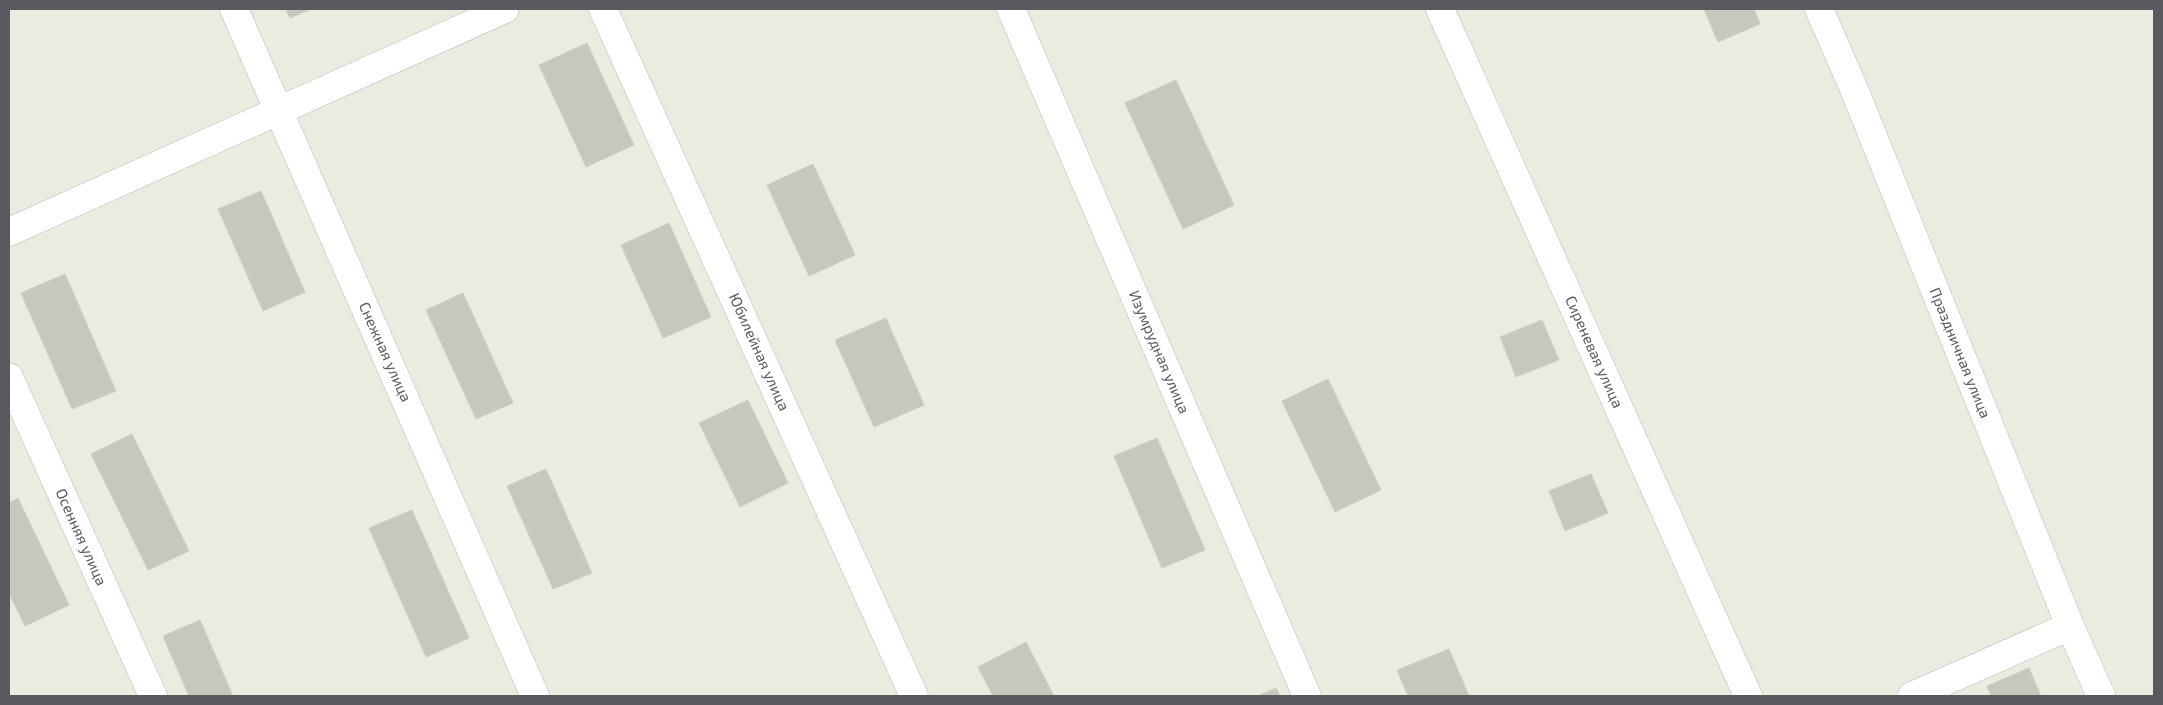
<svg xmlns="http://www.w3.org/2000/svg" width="2163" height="705" font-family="'Exo 2',sans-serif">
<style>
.building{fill:#c8c7be;stroke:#cfcebe}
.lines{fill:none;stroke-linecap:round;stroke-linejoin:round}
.street-casing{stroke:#babbc1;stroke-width:29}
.street{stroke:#fff;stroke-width:28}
.labels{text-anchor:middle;stroke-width:4.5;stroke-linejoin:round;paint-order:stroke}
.street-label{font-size:15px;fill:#585a60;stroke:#fff}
</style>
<rect width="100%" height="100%" fill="#ebebdf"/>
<path class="building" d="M286,9H311L290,18Z
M1704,9H1754L1760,24L1718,42Z
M587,43L634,145L586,167L539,65Z
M1176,80L1234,205L1183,229L1125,103Z
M813,164L855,255L809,276L767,185Z
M261,191L305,292L263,311L218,209Z
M669,223L711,317L663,338L621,245Z
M65,274L116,391L72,409L21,293Z
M463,293L513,403L476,419L426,310Z
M886,318L924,405L874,427L835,340Z
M1542,320L1559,360L1516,377L1500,337Z
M1328,379L1381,490L1335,512L1282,401Z
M748,400L788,483L740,507L699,423Z
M132,434L189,551L148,570L91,454Z
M1157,438L1205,550L1162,568L1114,456Z
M546,469L592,573L553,589L507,486Z
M1591,474L1608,513L1565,531L1549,491Z
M18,498L69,605L25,626L9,593V503Z
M412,510L469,638L426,657L369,528Z
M200,620L233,696H189L163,636Z
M1026,642L1054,696H993L978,667Z
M1449,649L1469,696H1408L1397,670Z
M2029,668L2041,696H1991L1987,686Z
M1276,688L1280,696H1258Z"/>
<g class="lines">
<g class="street-casing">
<path id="street" d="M234,9L535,696
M603,9L914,696
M1011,9L1307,696
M1440,9L1748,696
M1819,9L1854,89L2070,626L2101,696
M9,232L505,9
M9,377L153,696
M1912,696L2070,626"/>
</g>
<use href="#street" class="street"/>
</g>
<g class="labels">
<g class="street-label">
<text transform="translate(385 352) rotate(66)" y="5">Снежная улица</text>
<text transform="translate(759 352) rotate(66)" y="5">Юбилейная улица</text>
<text transform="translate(1159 352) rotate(67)" y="5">Изумрудная улица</text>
<text transform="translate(1594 352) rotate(66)" y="5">Сиреневая улица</text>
<text transform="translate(1960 353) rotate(68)" y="5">Праздничная улица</text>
<text transform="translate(81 537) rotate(66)" y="5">Осенняя улица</text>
</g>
</g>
<rect width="2163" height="705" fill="none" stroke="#585a60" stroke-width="20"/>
</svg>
